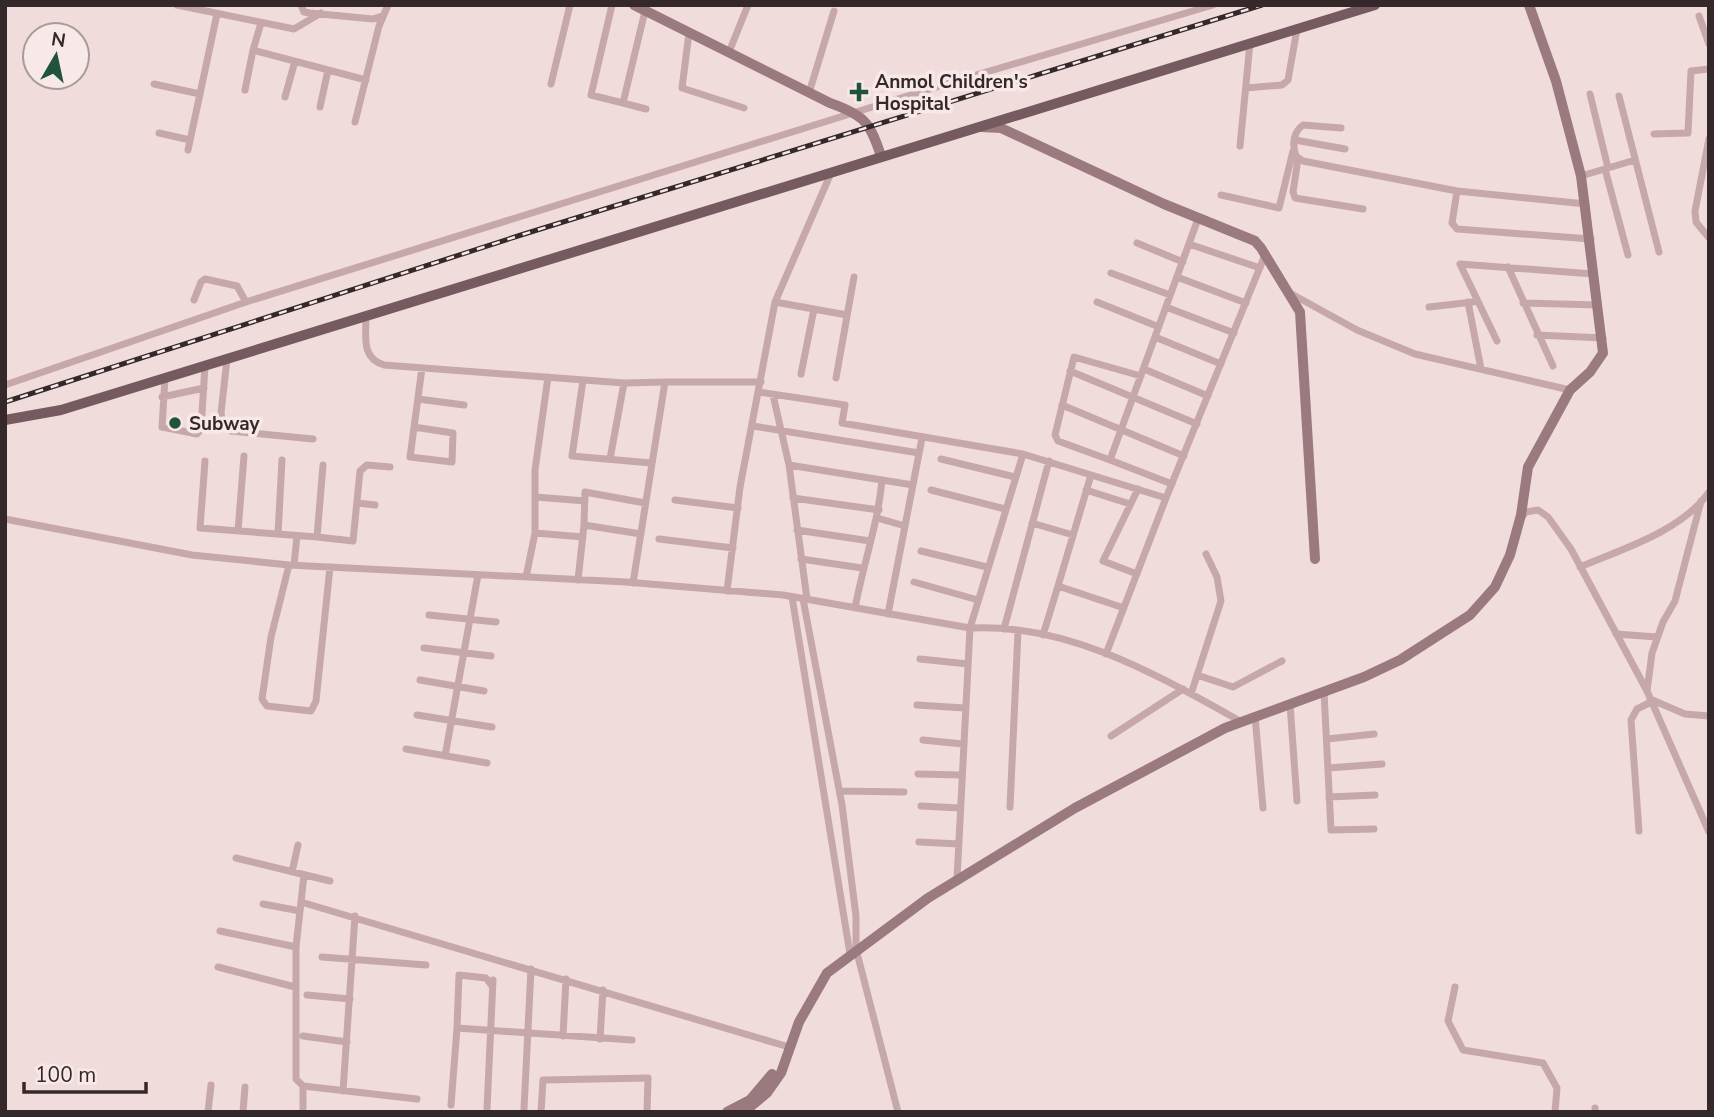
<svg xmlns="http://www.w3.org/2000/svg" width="1714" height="1117" font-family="'Nunito Sans',sans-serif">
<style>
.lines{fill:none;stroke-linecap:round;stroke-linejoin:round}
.street{stroke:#c7a8aa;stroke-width:7}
.secondary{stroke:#9a7a7f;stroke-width:10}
.primary{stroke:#755a5f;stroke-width:10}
.rail-casing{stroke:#34282a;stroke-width:5}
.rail{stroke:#f8e8e7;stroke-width:2.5;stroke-dasharray:8;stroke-linecap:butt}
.poi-dot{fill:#20533c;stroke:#f8e8e7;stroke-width:2.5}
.labels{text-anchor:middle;stroke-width:7;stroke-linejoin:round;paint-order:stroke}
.poi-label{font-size:19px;font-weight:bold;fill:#34282a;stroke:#f8e8e7;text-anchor:start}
</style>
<rect width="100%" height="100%" fill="#f0dcdb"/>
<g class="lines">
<path class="street" d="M177,5L294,29L321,13
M301,5L304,12L310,13L373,19L382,16
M612,5L591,95L623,103L645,11
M1699,16L1709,44
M261,23L253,50L366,80
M689,33L682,88L744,108
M729,52L748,5
M154,84L200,94
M551,84L570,5
M1246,88L1282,85L1288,80L1297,29
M245,90L253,50
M809,93L834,11
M1590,94L1608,168
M1619,96L1659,252
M285,97L295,61
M623,103L646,109
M320,107L328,70
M355,122L379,26L388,5
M1341,128L1303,125C1293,132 1292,145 1296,156L1303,161L1457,191L1586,204
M159,133L190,140
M1654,134L1688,133L1691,71L1709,69
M1709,139L1695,211L1696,222L1709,238
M1295,140L1345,149
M1240,146L1250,43
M188,150L217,14
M1298,159L1293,192L1295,198L1363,209
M1605,169L1628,255
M1581,176L1635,160
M1457,191L1452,223L1457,229L1591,239
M1221,195L1279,208L1293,151
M1137,243L1183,262
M1189,244L1260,268
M1508,267L1553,366
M1111,273L1170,295
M1177,277L1246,303
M1288,292L1357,330L1415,354L1570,390
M194,300L201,282L205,279L237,286L246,302
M775,302L847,315
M1097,302L1159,327
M1468,302L1481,369
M1523,303L1598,305
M1166,307L1234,333
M1429,307L1473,302
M366,316C366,337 361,358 384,365L624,383L665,382L633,583
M1537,335L1603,338
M1155,337L1221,364
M1497,341L1460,264L1593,274
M227,359L221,413L223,427L231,431L313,439
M1144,369L1208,396
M1070,371L1197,424
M801,374L814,309
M1141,376L1074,357L1055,435L1058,441L1110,460L1198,219
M165,378L162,427L197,434L201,429L205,366
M836,378L854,277
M583,380L572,456L651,463
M665,382H761
M5,385L246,302L946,84L1213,5
M759,392L845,405L842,423L1023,454L970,628L957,879
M773,395L789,465L807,599
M162,397L204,388
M418,399L464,405
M1062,405L1184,456
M753,426L919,453
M414,427L453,433L452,462L410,457L422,368
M1023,454L1166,498L1106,654
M610,459L624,383
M941,459L1015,477
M1110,460L1172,484
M205,461L200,528L317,537L323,465
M789,465L913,485
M931,490L1005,509
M1086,490L1130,504
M536,497L585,501
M793,498L879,510
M1166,498L1265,255
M675,500L738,508
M357,503L375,505
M877,518L905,526
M5,519L192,555L289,565L626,582L783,595L970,628C1069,623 1157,675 1240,721
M1520,519L1526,512L1538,510L1548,517L1571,549L1647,691L1709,832
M1032,523L1073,535
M584,525L585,492L645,503
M797,530L870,541
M238,531L244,456
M535,533L583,537
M278,534L282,460
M317,537L353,541L360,471L367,465L390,467
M659,539L733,548
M921,551L987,567
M801,559L862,568
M289,565L271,637L262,699L267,706L311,711L316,701L330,567
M294,565L297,536
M1580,567C1622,549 1682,531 1709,492
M1137,574L1103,561L1138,489
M526,577L535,533V470L548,377
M578,580L584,525L641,534
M914,582L978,600
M1058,586L1091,475
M727,591L740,487L775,302L831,173
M792,597L850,954
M803,599L842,805L856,916V949L898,1112
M855,608C863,565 878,524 882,480
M888,614L922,438
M429,615L496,622
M1004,629L1049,461
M1616,634L1657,637
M1043,635L1058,586L1124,608
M424,648L491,656
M920,659L968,664
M1197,675L1233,687L1282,661
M420,680L484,691
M1647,691L1652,653L1663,622L1675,601L1701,501
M1324,692L1331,830L1374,829
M1191,694L1221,601L1217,577L1206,554
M1650,699L1685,714L1709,716
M1290,704L1297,801
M917,705L965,708
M417,715L492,727
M1255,716L1263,808
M1111,736L1183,689
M1327,739L1374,734
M923,740L963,744
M406,749L487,763
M445,756L478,575
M1328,768L1382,764
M918,774L962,775
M840,791L904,792
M1329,797L1375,795
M921,806L960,808
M1010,807L1018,631
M1639,831L1631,720L1637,709L1651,702
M919,842L959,844
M236,858L330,881
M292,872L298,845
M304,875L296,947V1079L303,1086L417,1099
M301,902L789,1047
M263,904L300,911
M220,931L296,947
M322,957L426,965
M218,967L295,987
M1455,987L1448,1021L1463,1050L1543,1063L1557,1088L1555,1112
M307,995L350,999
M457,1028L459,975L486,978L492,986
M303,1036L347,1042
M563,1036L566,979
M600,1039L603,990
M303,1086V1112
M343,1091L355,916
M451,1105L457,1028L632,1040
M487,1109L493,980
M524,1109L531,969
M208,1112L211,1085
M243,1112L245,1087
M541,1112L543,1080L648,1078L647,1112
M1595,1112V1108"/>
<path class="secondary" d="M634,5L830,103C864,115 870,122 881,156
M981,127L1001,128L1164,204L1255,241L1261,248L1300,312L1315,559
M727,1112L750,1100L772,1074
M744,1112L767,1093L781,1073L799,1022L827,973L928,898L1075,808L1225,728L1364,677L1400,660L1470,615L1495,587L1510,555L1521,515L1528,467L1570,390L1590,372L1603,353L1581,176L1556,81L1529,5"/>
<path class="primary" d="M5,420L61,410L165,378L1375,5"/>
<g class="rail-casing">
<path id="rail" d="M5,402L521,235L1262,5"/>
</g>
<use href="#rail" class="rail"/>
</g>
<g class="poi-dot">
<path d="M855.5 81.5h7v7h7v7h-7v7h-7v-7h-7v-7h7z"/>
<circle cx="175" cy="423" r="7"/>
</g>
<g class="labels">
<g class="poi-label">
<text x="875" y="88">Anmol Children's<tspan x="875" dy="22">Hospital</tspan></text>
<text x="189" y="430">Subway</text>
</g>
</g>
<rect width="1714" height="1117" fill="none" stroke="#34282a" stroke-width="14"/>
<g transform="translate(56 56) rotate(9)"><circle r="33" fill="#f8e8e7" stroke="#aa9b9b" stroke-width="2"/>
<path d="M0-5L12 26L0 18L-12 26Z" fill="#20533c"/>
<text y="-10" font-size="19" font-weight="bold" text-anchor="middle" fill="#34282a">N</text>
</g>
<path d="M24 1082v10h122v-10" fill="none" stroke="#34282a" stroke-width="3.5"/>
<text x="35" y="1082" font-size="21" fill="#34282a" stroke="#f8e8e7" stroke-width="5" paint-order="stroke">100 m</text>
</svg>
